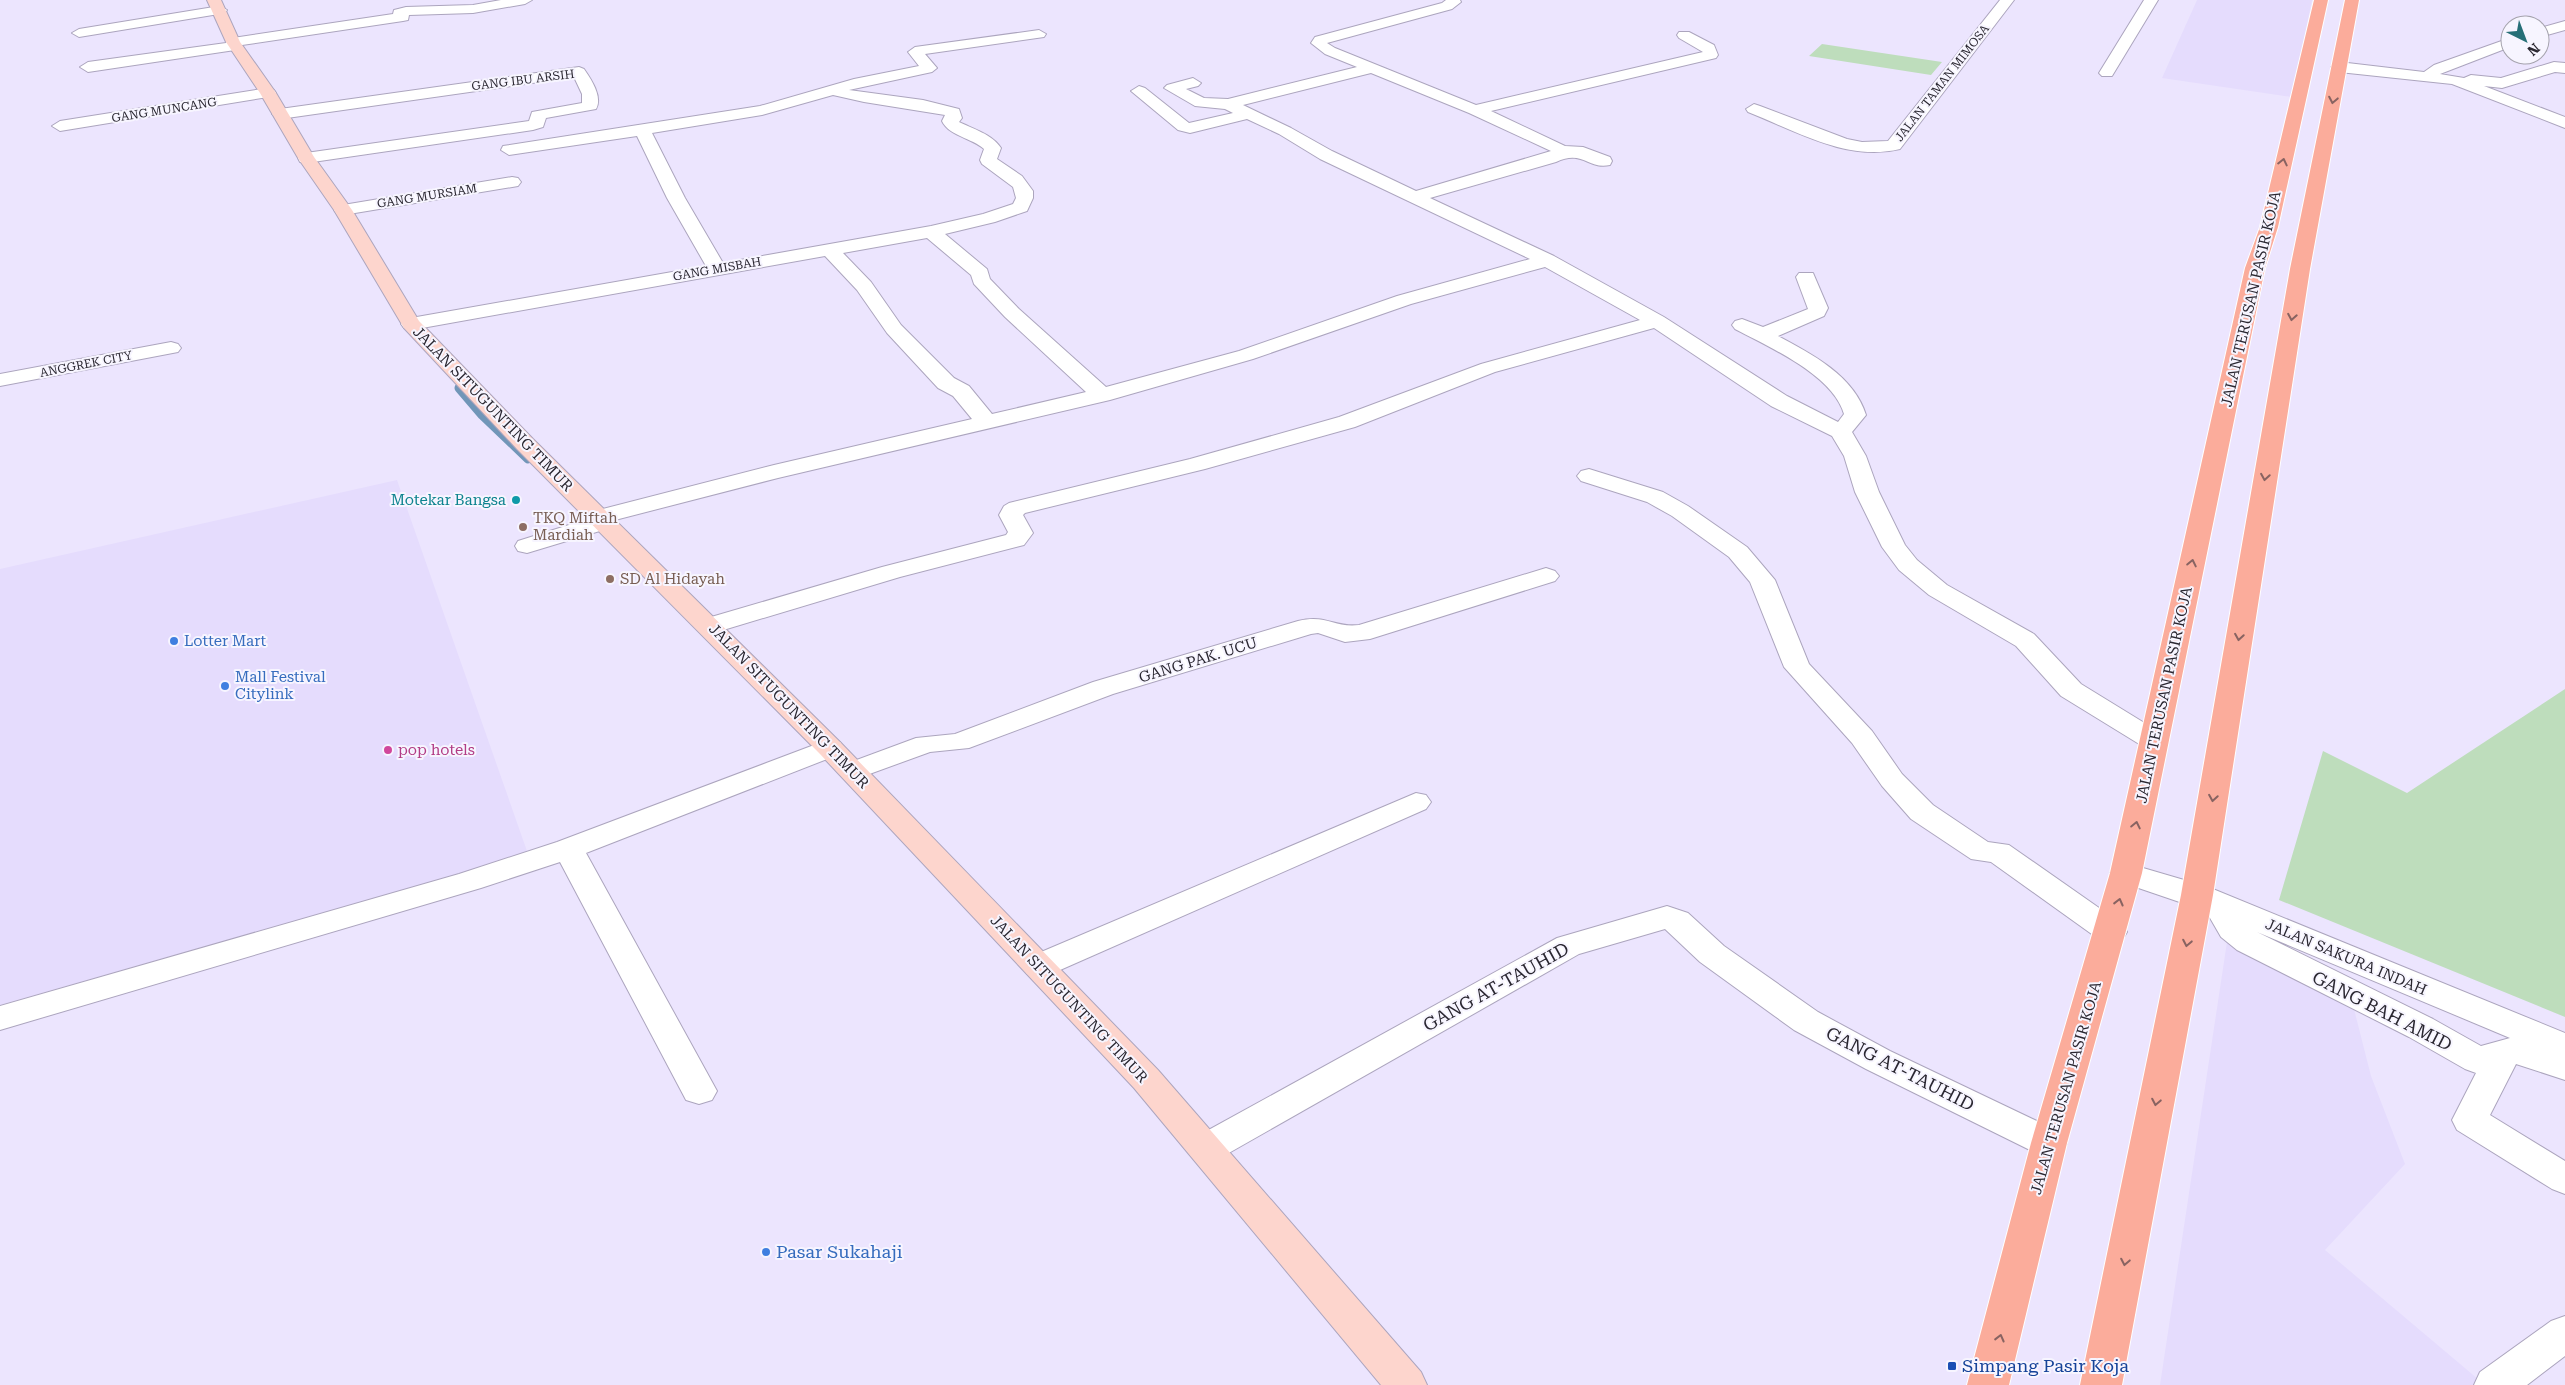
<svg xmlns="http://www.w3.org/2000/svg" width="2565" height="1385" font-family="'Roboto Serif',serif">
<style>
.built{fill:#e5dcfd}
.green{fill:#beddbc}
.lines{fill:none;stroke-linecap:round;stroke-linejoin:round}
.stream{stroke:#7196b8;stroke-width:9}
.street-casing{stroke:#aca5be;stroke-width:2}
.secondary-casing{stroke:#aca5be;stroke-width:2}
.primary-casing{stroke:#fff;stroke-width:2}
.street{fill:#fff;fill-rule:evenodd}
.secondary{fill:#fdd5cd;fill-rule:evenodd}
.primary{fill:#fbac9b;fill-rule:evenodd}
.oneway{stroke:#886361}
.culture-dot{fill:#0f9aa8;stroke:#f7f5ff;stroke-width:2}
.education-dot{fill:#8d6e63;stroke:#f7f5ff;stroke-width:2}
.shop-dot{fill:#3f7fe0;stroke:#f7f5ff;stroke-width:2}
.hotel-dot{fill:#d1479c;stroke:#f7f5ff;stroke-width:2}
.transit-dot{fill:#1a4fb4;stroke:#f7f5ff;stroke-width:2}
.labels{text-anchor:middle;stroke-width:4;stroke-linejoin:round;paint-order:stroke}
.far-street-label{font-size:12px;fill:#2a2731;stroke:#f7f5ff}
.street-label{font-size:15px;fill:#2a2731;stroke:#f7f5ff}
.culture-label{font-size:15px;fill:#0d838f;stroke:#f7f5ff;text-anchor:end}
.education-label{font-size:15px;fill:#785e54;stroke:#f7f5ff;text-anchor:start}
.shop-label{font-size:15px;fill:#366cbe;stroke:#f7f5ff;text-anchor:start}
.hotel-label{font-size:15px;fill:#b23c85;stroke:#f7f5ff;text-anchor:start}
.near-street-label{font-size:18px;fill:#2a2731;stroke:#f7f5ff}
.near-shop-label{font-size:18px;fill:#366cbe;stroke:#f7f5ff;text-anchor:start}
.near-transit-label{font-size:18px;fill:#164399;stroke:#f7f5ff;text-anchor:start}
</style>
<rect width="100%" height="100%" fill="#ece5fe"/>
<path class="built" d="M2197,0H2312L2292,97L2162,78Z
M397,480L528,854L0,1005V569Z
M2227,942L2354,1009L2371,1076L2405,1164L2325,1250L2485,1385H2160Z"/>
<path class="green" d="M1822,44L1942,62L1931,75L1809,56Z
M2565,689V1017L2279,900L2323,751L2407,793Z"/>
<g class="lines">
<path class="stream" d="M459,388L482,415L528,459"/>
<g class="street-casing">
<path id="street" d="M501,0H532L525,4L473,13L409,15L408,20L403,21L242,45L240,49L235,50L88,72L80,67L88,62L226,43L228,39L233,38L393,14L394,10L406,7L473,5Z
M1446,0H1460L1461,2L1452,9L1327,43L1335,48L1476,105L1703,52L1679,38L1677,35L1679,32H1689L1714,45L1718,55L1716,58L1491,111L1565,146L1583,147L1610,157L1612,161L1610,165C1588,170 1583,149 1556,162L1430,198L1554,256L1664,317L1787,396L1838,422L1844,414C1833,375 1769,347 1735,329L1732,325L1735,321L1742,319L1763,327L1808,309L1796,277L1799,273H1813L1828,308L1824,316L1778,336C1812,354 1854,376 1866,415L1852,432L1866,456L1879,492L1905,545L1917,560L1947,585L2034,634L2081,684L2164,735L2168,741L2164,747L2154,750L2144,747L2061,696L2016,646L1929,595L1899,570L1882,547L1855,492L1844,456L1832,436L1771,406L1654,328L1495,372L1355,427L1205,469L1025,513L1023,515L1033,533L1024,545L900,577L710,634L701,632L697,626L701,620L882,567L1006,535L1008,532L999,515L1004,506L1009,503L1190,459L1339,417L1481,364L1640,320L1545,267L1411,304L1253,359L1110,400L778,478L615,520L613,527L527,553L518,551L515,546L518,541L588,519L587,517L591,512L774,465L972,419L953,396L938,388L887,333L857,290L825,256L411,330L404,328L401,324L404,320L411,318L706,266L667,198L637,136L509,155L501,150L503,146L760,106L854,79L919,66L908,52L915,47L1039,30L1046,34L1044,37L925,54L937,68L932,72L849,90L923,100L959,109L962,118L959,122C973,129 992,134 1001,148L997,159L1022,176L1033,191V198L1027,211L995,222L945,234L987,269L990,279L1019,309L1106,387L1239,351L1397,296L1530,259L1320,159L1279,134L1247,119L1190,133L1178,130L1131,91L1139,86L1145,88L1189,123L1233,113L1225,109L1195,106L1164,88L1167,85L1193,78L1201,83L1198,86L1186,89L1204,98L1228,99L1357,67L1325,54L1311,43L1315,37L1442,3ZM1371,73L1469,113L1551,151L1416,191L1332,151L1291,128L1243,105ZM833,95L864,102L945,115L942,121C949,136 972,138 984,149L980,160L982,164L1013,187L1016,198L1013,204L983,214L931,226L723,263L685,198L652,133L762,115ZM927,238L971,275L974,284L1005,317L1086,392L992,414L969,386L954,378L901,325L871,282L843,253Z
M2000,0H2014L1900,149C1847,162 1796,131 1748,112L1746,109L1754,104L1760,106L1847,139L1862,142L1888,141Z
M2144,0H2158L2112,76H2102L2099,73Z
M220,6L227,10L225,13L79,37L72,33L79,29Z
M2565,21V30L2540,37V28Z
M2510,38V47L2440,74L2464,78L2471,75L2501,78L2554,62L2565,63V73L2555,72L2502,88L2484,86L2565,117V128L2452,84L2339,72L2331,67L2339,62L2424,72L2434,65Z
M579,67L584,69C591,79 603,97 596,109L546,118L543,127L533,130L306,163L300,162L298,158L300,154L306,153L529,121L532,112L582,103V94L574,77L280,119L272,114L280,109Z
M268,88L274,90L276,93L274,96L60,131L52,126L60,121Z
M512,177L518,178L521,182L518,186L343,215L337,214L334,210L337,206L343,205Z
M171,342L178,344L181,348L178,352L0,386V374Z
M1589,469L1663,492L1688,506L1747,547L1775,580L1809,664L1872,731L1902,774L1933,805L1988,842L2009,845L2122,924L2127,932L2122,940L2111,943L2100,940L1991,862L1971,859L1911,819L1882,786L1852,743L1784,667L1750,582L1729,557L1672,516L1647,502L1581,481L1577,476L1581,471Z
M1546,568L1555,571L1559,576L1555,581L1370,639L1345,642L1318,633L1311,634L1113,694L969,748L930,752L853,780L843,777L838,771L843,765L916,738L955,734L1093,682L1298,621C1327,614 1334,628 1359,625Z
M830,739L840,742L844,748L840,754L586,853L717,1091L712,1100L699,1104L686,1100L560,862L481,888L0,1030V1006L459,874L557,842Z
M1416,793L1426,795L1431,802L1426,809L1051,974L1039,978L1027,974L1023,966L1027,958Z
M2126,863L2208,887L2565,1033V1080L2516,1064L2490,1115L2565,1161V1194L2552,1189L2457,1130L2452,1120L2476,1073L2465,1069L2409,1037L2237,950L2221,937L2206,911L2115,880L2110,873L2115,866ZM2257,932L2510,1038L2481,1046L2433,1019Z
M1667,906L1688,913L1724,946L1818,1012L1890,1051L2062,1133L2067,1143L2062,1153L2049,1157L2036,1153L1866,1069L1794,1030L1700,962L1665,929L1579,954L1220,1158L1207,1162L1194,1158L1189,1148L1194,1138L1557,938Z
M2565,1316V1356L2527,1385H2474L2480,1372L2551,1321Z"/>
</g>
<g class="secondary-casing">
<path id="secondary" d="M207,0H221L240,42L276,93L314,157L352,210L419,321L533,439L840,742L1158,1070L1421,1372L1427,1385H1381L1134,1088L820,754L517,449L404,328L334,210L298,158L260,93L226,42Z"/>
</g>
<g class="primary-casing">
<path id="primary" d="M2314,0H2328L2278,227L2265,268L2142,873L2067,1143L2009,1385H1967L2031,1143L2110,873L2245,268L2260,227Z
M2345,0H2359L2310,269L2213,895L2122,1385H2080L2181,895L2290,269Z"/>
</g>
<use href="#street" class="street"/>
<use href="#secondary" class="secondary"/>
<use href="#primary" class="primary"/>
</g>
<defs><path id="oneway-chevron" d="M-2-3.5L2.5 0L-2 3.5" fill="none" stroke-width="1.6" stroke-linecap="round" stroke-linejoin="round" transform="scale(1.25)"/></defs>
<g class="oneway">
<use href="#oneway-chevron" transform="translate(2333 100) rotate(101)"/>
<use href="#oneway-chevron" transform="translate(2283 162) rotate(-77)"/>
<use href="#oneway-chevron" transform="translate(2292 317) rotate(100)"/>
<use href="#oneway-chevron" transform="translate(2265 477) rotate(99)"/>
<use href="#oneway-chevron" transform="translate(2192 563) rotate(-78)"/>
<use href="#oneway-chevron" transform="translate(2239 637) rotate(99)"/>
<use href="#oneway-chevron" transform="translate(2213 798) rotate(99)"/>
<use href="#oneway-chevron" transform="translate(2136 825) rotate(-78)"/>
<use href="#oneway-chevron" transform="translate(2119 902) rotate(-76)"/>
<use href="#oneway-chevron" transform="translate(2187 943) rotate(101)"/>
<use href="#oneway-chevron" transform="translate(2156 1102) rotate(101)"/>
<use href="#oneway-chevron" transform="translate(2125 1262) rotate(101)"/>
<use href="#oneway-chevron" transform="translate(2000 1338) rotate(-76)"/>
</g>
<circle class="culture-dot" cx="516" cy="500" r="5"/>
<g class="education-dot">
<circle cx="523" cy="527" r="5"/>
<circle cx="610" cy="579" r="5"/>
</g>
<g class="shop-dot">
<circle cx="174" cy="641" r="5"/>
<circle cx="225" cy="686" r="5"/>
<circle cx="766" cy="1252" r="5"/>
</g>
<circle class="hotel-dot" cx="388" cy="750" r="5"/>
<rect class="transit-dot" x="1947" y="1361" width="10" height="10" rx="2.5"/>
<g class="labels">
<g class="far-street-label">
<text transform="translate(523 80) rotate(-7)" y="4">GANG IBU ARSIH</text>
<text transform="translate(1942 83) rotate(-52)" y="4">JALAN TAMAN MIMOSA</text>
<text transform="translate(164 110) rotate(-9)" y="4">GANG MUNCANG</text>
<text transform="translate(427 196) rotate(-9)" y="4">GANG MURSIAM</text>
<text transform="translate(717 269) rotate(-10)" y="4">GANG MISBAH</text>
<text transform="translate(86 364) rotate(-11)" y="4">ANGGREK CITY</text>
</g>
<g class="street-label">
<text transform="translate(2251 299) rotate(-77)" y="5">JALAN TERUSAN PASIR KOJA</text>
<text transform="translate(493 409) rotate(46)" y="5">JALAN SITUGUNTING TIMUR</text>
<text transform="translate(1198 660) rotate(-17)" y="5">GANG PAK. UCU</text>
<text transform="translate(2164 695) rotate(-78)" y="5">JALAN TERUSAN PASIR KOJA</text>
<text transform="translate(789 706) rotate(46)" y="5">JALAN SITUGUNTING TIMUR</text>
<text transform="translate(2346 957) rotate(23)" y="5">JALAN SAKURA INDAH</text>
<text transform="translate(1069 999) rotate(47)" y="5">JALAN SITUGUNTING TIMUR</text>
<text transform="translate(2066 1088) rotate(-74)" y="5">JALAN TERUSAN PASIR KOJA</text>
</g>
<g class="culture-label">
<text x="506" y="505">Motekar Bangsa</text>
</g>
<g class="education-label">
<text x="533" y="523">TKQ Miftah<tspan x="533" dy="17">Mardiah</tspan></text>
<text x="620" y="584">SD Al Hidayah</text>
</g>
<g class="shop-label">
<text x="184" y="646">Lotter Mart</text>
<text x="235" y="682">Mall Festival<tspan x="235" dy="17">Citylink</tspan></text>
</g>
<g class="hotel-label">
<text x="398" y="755">pop hotels</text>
</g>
<g class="near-street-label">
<text transform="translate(1496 987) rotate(-29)" y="6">GANG AT-TAUHID</text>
<text transform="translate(2382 1011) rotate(27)" y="6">GANG BAH AMID</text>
<text transform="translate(1900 1069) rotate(27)" y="6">GANG AT-TAUHID</text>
</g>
<g class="near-shop-label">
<text x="776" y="1258">Pasar Sukahaji</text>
</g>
<g class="near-transit-label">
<text x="1962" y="1372">Simpang Pasir Koja</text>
</g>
</g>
<g transform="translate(2525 40) rotate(138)"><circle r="24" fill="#f7f5ff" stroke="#a5a3ad"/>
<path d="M0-4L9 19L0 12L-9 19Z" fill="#266f77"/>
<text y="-8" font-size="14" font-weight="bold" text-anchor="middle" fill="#2a2731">N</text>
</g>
</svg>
